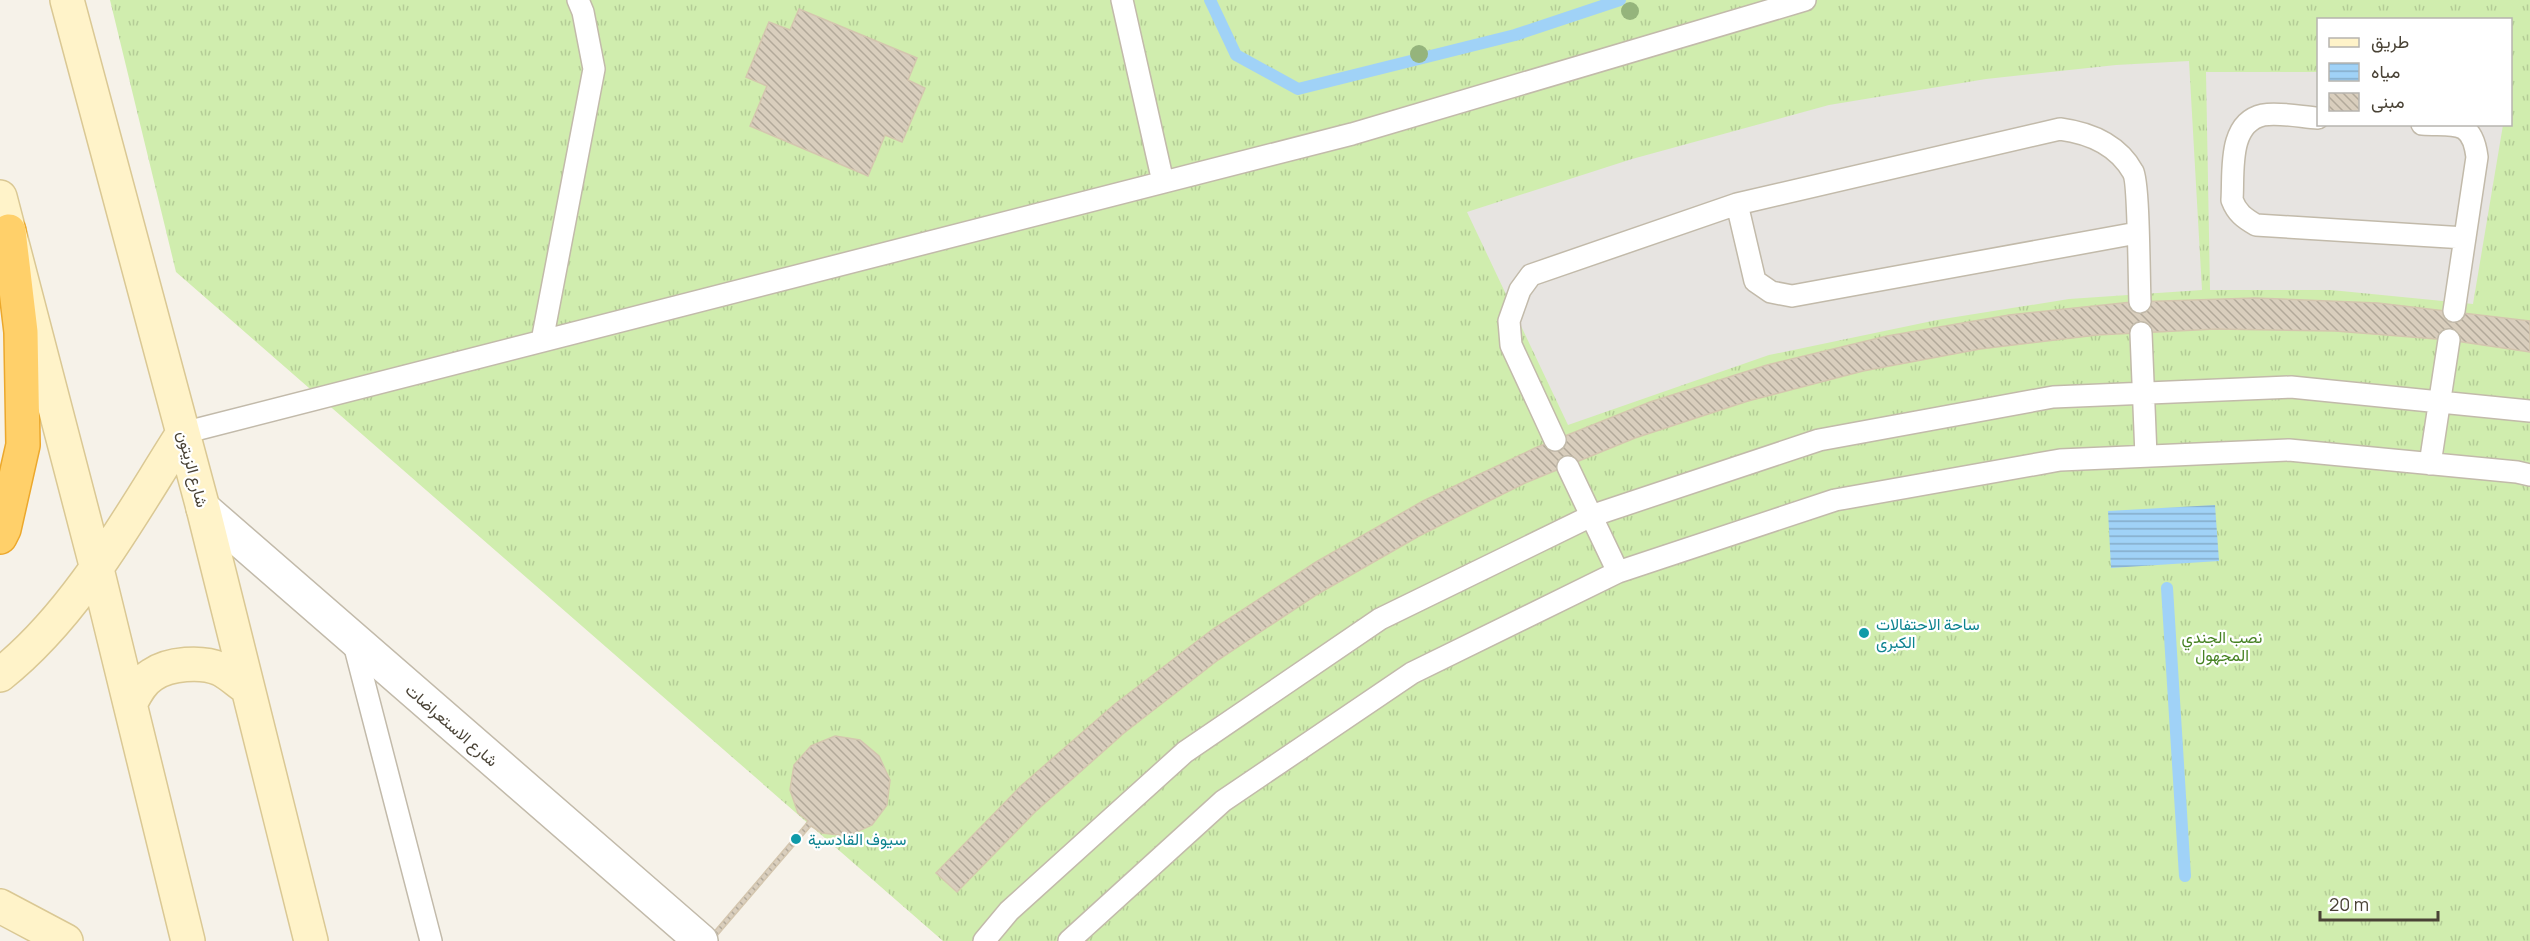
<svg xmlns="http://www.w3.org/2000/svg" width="2530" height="941" font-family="Manrope,Vazirmatn,sans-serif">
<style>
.grass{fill:url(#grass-tufts);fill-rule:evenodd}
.parking{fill:#e7e4e1}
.water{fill:url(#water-rules)}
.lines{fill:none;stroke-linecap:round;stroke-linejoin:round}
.stream{stroke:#a0d2f7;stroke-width:12}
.building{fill:url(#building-back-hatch);stroke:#d4c6af;stroke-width:1.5}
.service-casing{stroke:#c2baaa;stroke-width:24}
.minor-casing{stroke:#c2baaa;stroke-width:36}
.secondary-casing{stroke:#dac894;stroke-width:36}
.motorway-casing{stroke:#eca82c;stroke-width:36}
.service{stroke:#fff;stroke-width:21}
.minor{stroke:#fff;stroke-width:33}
.secondary{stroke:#fff3c9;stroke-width:33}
.motorway{stroke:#ffd06a;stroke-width:33}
.tree{fill:#95b47c}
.culture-dot{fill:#0f9aa8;stroke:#fff;stroke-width:2}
.labels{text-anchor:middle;stroke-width:4.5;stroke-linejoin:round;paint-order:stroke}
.street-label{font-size:16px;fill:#4a4336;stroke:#fff}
.culture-label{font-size:16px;fill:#0d838f;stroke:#fff;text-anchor:start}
.park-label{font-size:16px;fill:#468223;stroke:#fff}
</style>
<defs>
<pattern id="grass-tufts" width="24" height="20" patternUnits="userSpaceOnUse" patternTransform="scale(1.5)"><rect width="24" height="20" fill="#d0edae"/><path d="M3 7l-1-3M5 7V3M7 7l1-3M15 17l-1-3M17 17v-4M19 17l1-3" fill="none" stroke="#b4cc96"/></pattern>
<pattern id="water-rules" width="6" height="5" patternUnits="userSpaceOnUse" patternTransform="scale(1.5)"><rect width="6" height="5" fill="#a0d2f7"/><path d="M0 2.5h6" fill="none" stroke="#84acc9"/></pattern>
<pattern id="building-back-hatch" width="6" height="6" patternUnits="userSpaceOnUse" patternTransform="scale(1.5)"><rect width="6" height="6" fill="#d9cebd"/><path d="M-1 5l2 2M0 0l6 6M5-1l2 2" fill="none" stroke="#b2a99a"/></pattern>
</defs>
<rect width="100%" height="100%" fill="#f6f2e9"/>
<path class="grass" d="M110,0H2530V941H943L176,272ZM2318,20H2510V124H2318Z"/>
<path class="parking" d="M2189,61L2202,290L2069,299L1937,320L1769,355L1568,425L1467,212L1632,159L1829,105L1986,79L2116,65Z
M2206,72H2318V124L2503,125L2473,304L2331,290H2210Z"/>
<path class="water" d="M2215,505L2219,561L2111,568L2108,511Z"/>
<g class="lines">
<path class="stream" d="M1210,0L1236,55L1298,89L1515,35L1620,0
M2167,588L2185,876"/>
</g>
<path class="building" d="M799,9L917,58L908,80L925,88L902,142L885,135L868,176L750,126L767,86L746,77L769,22L790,30Z
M2255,298L2378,303L2530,321V352L2449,340L2335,331L2216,329L2097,335L1980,349L1863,371L1748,401L1635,438L1525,483L1419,536L1316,595L1218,660L1124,733L1035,812L957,892L936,873L1022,785L1115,704L1213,629L1316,562L1423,501L1535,448L1650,402L1767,365L1887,336L2009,315L2132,302Z
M835,736L860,740L879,756L890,780L887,805L872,825L848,836L822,833L811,826L715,938L706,941L805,825L808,821L798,813L790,790L794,765L811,746Z"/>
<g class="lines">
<g class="service-casing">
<path id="service" d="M1122,0L1163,182
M2318,118C2302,117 2279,112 2263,115C2227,123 2234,173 2232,200C2237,213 2244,218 2256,225L2465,238
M2422,124C2454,126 2472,118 2477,157L2454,311
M1737,204L1755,281L1771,292L1792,296L2137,233
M2141,333L2146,456
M542,341L594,69L583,12L578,0
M183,433L1352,134L1805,0
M1555,440L1511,345L1509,321L1520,290L1531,275L1737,204L2060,129C2090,133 2118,145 2133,172C2139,182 2139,283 2140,302
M2430,464L2449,340
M1568,467L1618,572
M353,640L431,941
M984,941L1009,911L1185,752L1380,619L1591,516L1819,440L2053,397L2291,387L2530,411
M1069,941L1223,801L1412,673L1618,572L1835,500L2060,460L2289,450L2517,472L2530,475"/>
</g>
<g class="minor-casing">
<path id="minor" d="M203,508L701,941"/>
</g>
<g class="secondary-casing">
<path id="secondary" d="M67,0L203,508L311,941
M0,197L97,569L188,941
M0,675C78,613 130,516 183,433
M130,704C136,693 141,682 152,675C169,663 202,661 220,669C230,674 238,682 247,688
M0,906L66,941"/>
</g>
<g class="motorway-casing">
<path id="motorway" d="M0,537L4,529L23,445L21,332L9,231"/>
</g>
<use href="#service" class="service"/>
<use href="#minor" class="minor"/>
<use href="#secondary" class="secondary"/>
<use href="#motorway" class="motorway"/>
</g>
<g class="tree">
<circle cx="1630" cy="11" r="9"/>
<circle cx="1419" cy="54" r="9"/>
</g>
<g class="culture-dot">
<circle cx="1864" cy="633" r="6"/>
<circle cx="796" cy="839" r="6"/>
</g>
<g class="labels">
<g class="street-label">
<text transform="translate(193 469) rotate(75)" y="6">شارع الزيتون</text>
<text transform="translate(452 725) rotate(41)" y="6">شارع الاستعراضات</text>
</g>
<g class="culture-label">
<text x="1876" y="630">ساحة الاحتفالات<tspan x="1876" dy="18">الكبرى</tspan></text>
<text x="808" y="845">سيوف القادسية</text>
</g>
<g class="park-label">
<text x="2222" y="643">نصب الجندي<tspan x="2222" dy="18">المجهول</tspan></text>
</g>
</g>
<rect x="2317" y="18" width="195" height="108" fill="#ffffff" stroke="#b7b4af" stroke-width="1.5"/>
<rect x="2329" y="38" width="30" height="9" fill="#fff3c9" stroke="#b7b4af" stroke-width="1.5"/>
<text x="2371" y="48" font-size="18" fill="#4a4336">طريق</text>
<rect x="2329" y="63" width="30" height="18" fill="url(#water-rules)" stroke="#b7b4af" stroke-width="1.5"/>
<text x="2371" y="78" font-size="18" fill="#4a4336">مياه</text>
<rect x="2329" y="93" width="30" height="18" fill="url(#building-back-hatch)" stroke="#b7b4af" stroke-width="1.5"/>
<text x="2371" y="108" font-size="18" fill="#4a4336">مبنى</text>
<path d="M2320 911v9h118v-9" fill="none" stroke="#4a4336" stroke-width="3"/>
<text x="2329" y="911" font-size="18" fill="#4a4336" stroke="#ffffff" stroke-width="4.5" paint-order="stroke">20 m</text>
</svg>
